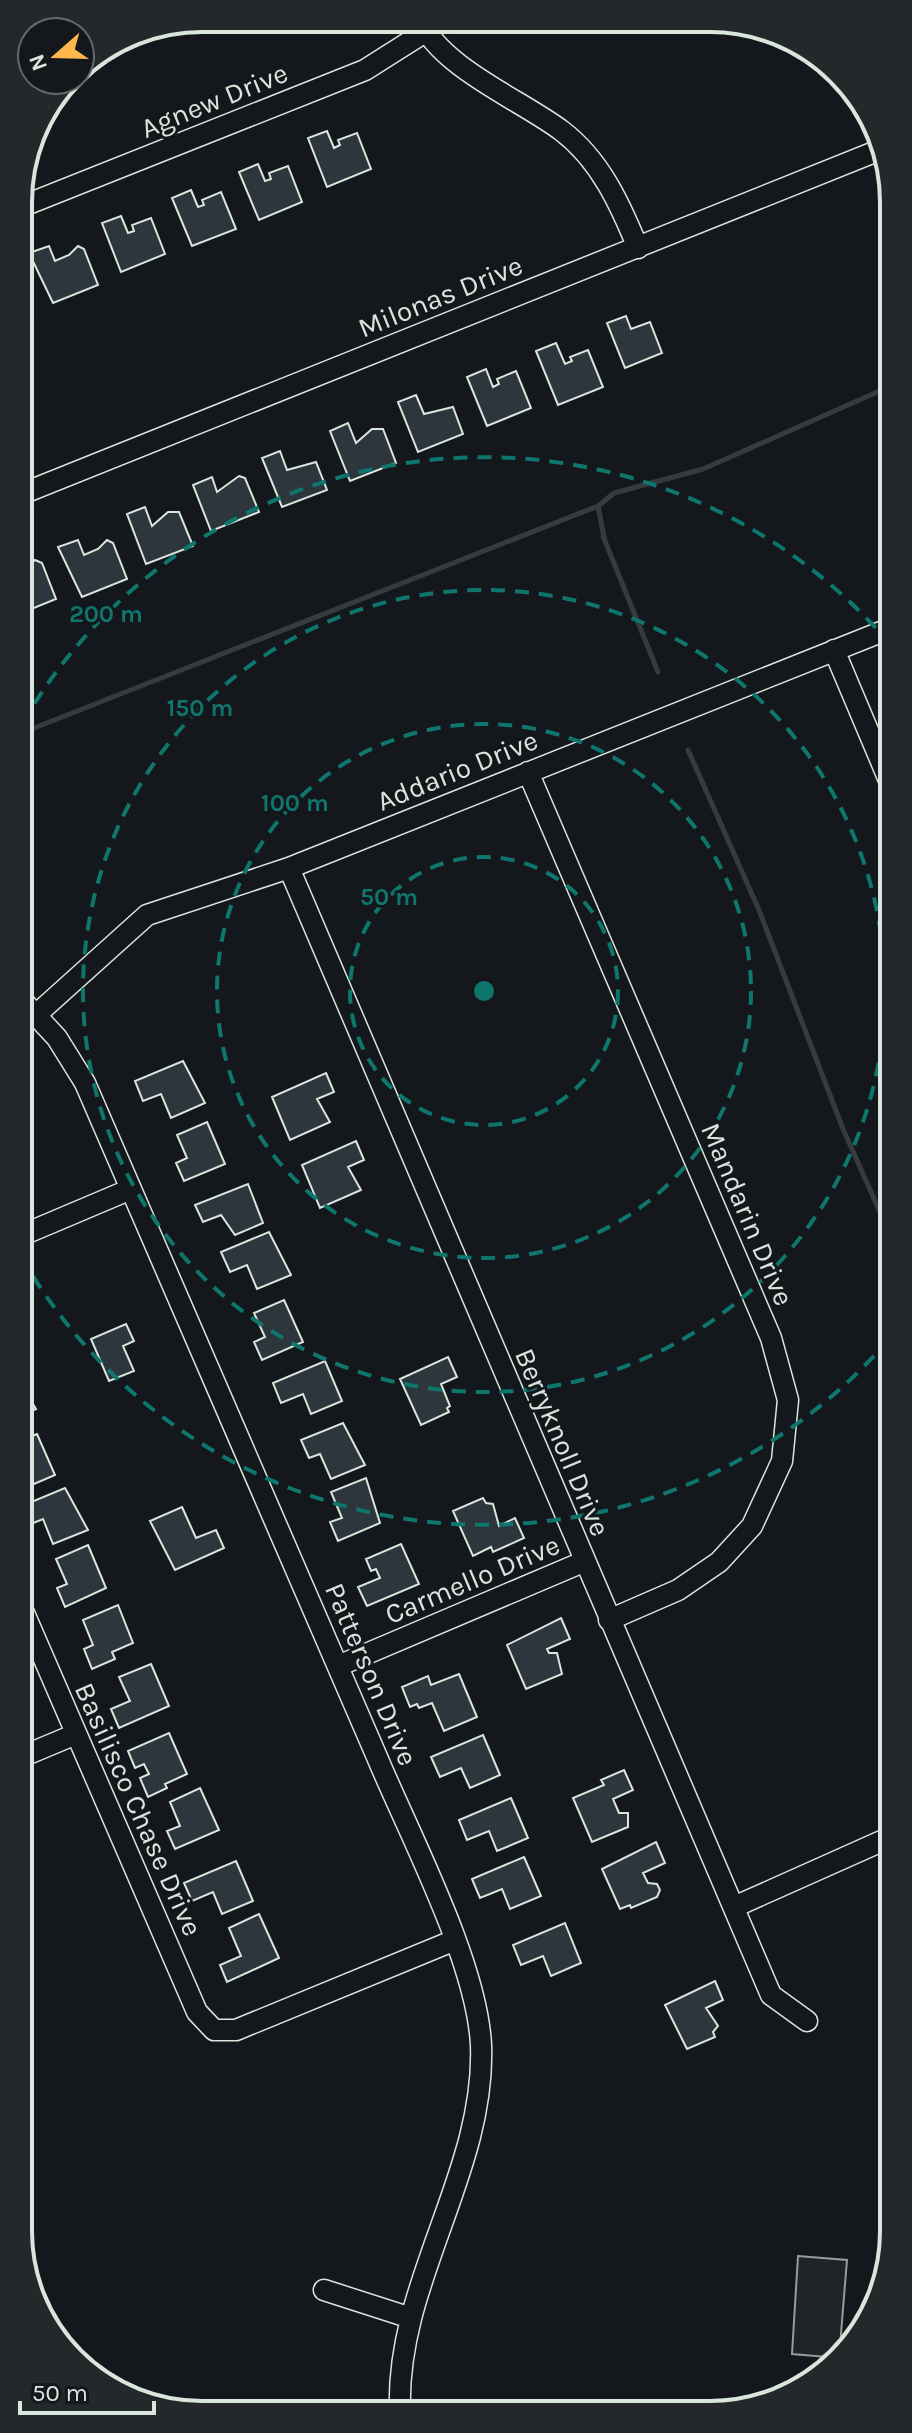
<svg xmlns="http://www.w3.org/2000/svg" width="912" height="2433" font-family="Karla,sans-serif">
<style>
.green{fill:#202428;stroke:#939e99;stroke-width:2}
.lines{fill:none;stroke-linecap:round;stroke-linejoin:round}
.stream{stroke:#363b3e;stroke-width:5}
.building{fill:#2c363c;stroke:#d8e6dc;stroke-width:2}
.minor-casing{stroke:#d8e6dc;stroke-width:23}
.minor{stroke:#14181c;stroke-width:20}
.ring{fill:none;stroke:#0f766e;stroke-width:4;stroke-dasharray:14 10}
.labels{text-anchor:middle;stroke-width:6;stroke-linejoin:round;paint-order:stroke}
.street-label{font-size:28px;fill:#d8e6dc;stroke:#14181c}
.rim{fill:none;stroke:#d8e6dc;stroke-width:4}
.centre{fill:#0f766e;stroke:#14181c;stroke-width:4}
.ring-label{font-size:24px;text-anchor:middle;font-weight:bold;fill:#0f766e;stroke:#14181c;stroke-width:6;stroke-linejoin:round;paint-order:stroke}
</style>
<rect width="100%" height="100%" fill="#14181c"/>
<path class="green" d="M798,2256L847,2260L839,2358L792,2354Z"/>
<g class="lines">
<path class="stream" d="M597,507L614,493L703,469L891,386
M603,536L658,672
M19,734L598,506L604,537
M688,750L759,910L843,1129L892,1239
M891,2249L894,2207"/>
</g>
<path class="building" d="M327,131L334,148L340,145L338,140L357,133L371,169L327,187L308,138Z
M258,164L265,181L271,179L269,173L288,166L302,202L259,220L239,172Z
M191,190L198,207L204,205L202,200L221,192L236,229L192,246L172,198Z
M121,216L128,233L134,231L132,225L151,218L165,254L121,272L102,223Z
M49,246L55,261L69,255L78,246L84,249L98,285L53,303L29,253Z
M626,316L631,329L650,322L662,353L625,368L607,323Z
M556,343L565,364L572,361L570,357L588,350L603,387L558,405L536,351Z
M486,369L493,387L499,384L497,379L516,371L531,408L487,426L467,377Z
M416,395L424,414L453,407L463,434L418,452L398,402Z
M348,423L356,443L372,429H383L396,463L350,481L330,431Z
M280,451L287,470L316,462L327,490L282,507L262,458Z
M239,476L245,478L259,512L211,531L193,485L212,477L217,492Z
M145,507L152,526L168,512H179L193,546L146,564L127,514Z
M78,540L84,555L98,549L107,540L113,543L127,579L82,597L58,547Z
M35,560L42,563L56,599L19,614V573Z
M183,1061L205,1103L171,1118L161,1094L143,1101L135,1081Z
M326,1073L334,1092L317,1099L330,1122L290,1140L272,1097Z
M207,1122L225,1164L184,1181L176,1163L187,1158L177,1135Z
M356,1141L364,1160L348,1167L361,1190L320,1208L302,1165Z
M248,1184L263,1223L235,1235L221,1215L203,1222L195,1205Z
M269,1232L291,1275L257,1289L247,1265L230,1272L221,1252Z
M284,1300L303,1342L262,1360L254,1342L265,1337L254,1313Z
M126,1324L134,1341L123,1346L134,1371L109,1381L91,1339Z
M448,1357L457,1377L441,1384L450,1406L447,1408L449,1412L421,1425L400,1379Z
M325,1361L342,1401L311,1414L303,1394L281,1403L273,1383Z
M20,1382L36,1409L20,1416Z
M343,1423L365,1465L331,1479L320,1454L309,1458L301,1440Z
M37,1434L55,1475L20,1490V1441Z
M366,1478L380,1523L338,1541L330,1522L342,1518L331,1492Z
M65,1488L88,1530L53,1544L43,1519L31,1524L24,1505Z
M483,1498L486,1503L493,1504L499,1526L515,1518L524,1538L493,1552L491,1547L473,1556L453,1511Z
M182,1507L196,1538L216,1530L224,1548L175,1570L150,1521Z
M401,1544L419,1584L367,1606L358,1587L380,1578L376,1569L371,1571L366,1559Z
M88,1545L106,1588L65,1607L57,1588L67,1584L56,1559Z
M118,1605L133,1643L112,1652L115,1659L92,1669L84,1649L93,1645L83,1620Z
M561,1618L570,1639L547,1649L549,1653H557L562,1674L526,1689L507,1645Z
M151,1664L169,1706L119,1728L111,1709L130,1701L119,1677Z
M459,1674L477,1717L444,1731L432,1703L419,1708L417,1704L410,1707L402,1687L428,1676L431,1685Z
M169,1733L187,1774L165,1784L167,1788L148,1797L140,1778L149,1774L144,1764L135,1768L128,1751Z
M483,1735L500,1775L470,1788L461,1768L440,1777L431,1757Z
M624,1770L633,1790L613,1799L619,1813H628V1827L592,1842L573,1798L604,1785L601,1780Z
M200,1788L219,1830L175,1849L167,1831L180,1826L170,1802Z
M511,1798L528,1838L497,1851L489,1831L467,1840L459,1820Z
M656,1842L665,1863L643,1873L648,1883L657,1884L660,1890L657,1897L631,1908L630,1905L620,1909L602,1869Z
M524,1857L541,1896L510,1909L502,1889L480,1898L472,1879Z
M236,1861L253,1901L222,1914L213,1892L192,1901L184,1883Z
M259,1914L279,1958L227,1982L220,1965L241,1956L229,1928Z
M565,1923L581,1963L551,1976L543,1956L521,1965L513,1945Z
M715,1981L723,2000L706,2008L718,2026L713,2032L715,2037L687,2049L665,2005Z"/>
<g class="lines">
<g class="minor-casing">
<path id="minor" d="M420,19C439,67 523,101 562,131C600,160 620,204 638,248
M18,208L365,70L425,32
M19,495L882,149
M834,650L891,785
M528,772L771,1338L788,1400L782,1461L752,1526L719,1562L678,1590L609,1620
M289,868L771,1995L807,2021
M20,998L57,1038L85,1083C182,1308 281,1532 377,1757C410,1836 477,1962 481,2045C486,2172 395,2283 400,2411
M37,1014L147,915L289,868L891,628
M20,1236L131,1189
M21,1606L197,2012L214,2030H236L455,1940
M338,1666L583,1562
M21,1757L76,1734
M734,1907L893,1836
M324,2290L411,2318"/>
</g>
<use href="#minor" class="minor"/>
</g>
<g class="ring">
<circle cx="484" cy="991" r="134"/>
<circle cx="484" cy="991" r="267"/>
<circle cx="484" cy="991" r="401"/>
<path d="M890 1338A534 534 0 0 1 22 1258M22 724A534 534 0 0 1 890 644"/>
</g>
<g class="labels">
<g class="street-label">
<text transform="translate(214 100) rotate(-22)" y="10">Agnew Drive</text>
<text transform="translate(440 296) rotate(-22)" y="10">Milonas Drive</text>
<text transform="translate(457 770) rotate(-22)" y="10">Addario Drive</text>
<text transform="translate(748 1214) rotate(67)" y="10">Mandarin Drive</text>
<text transform="translate(563 1442) rotate(67)" y="10">Berryknoll Drive</text>
<text transform="translate(472 1579) rotate(-23)" y="10">Carmello Drive</text>
<text transform="translate(372 1674) rotate(67)" y="10">Patterson Drive</text>
<text transform="translate(139 1809) rotate(66)" y="10">Basilisco Chase Drive</text>
</g>
</g>
<path d="M0 0H912V2433H0ZM202 32H710A170 170 0 0 1 880 202V2231A170 170 0 0 1 710 2401H202A170 170 0 0 1 32 2231V202A170 170 0 0 1 202 32Z" fill="#24282b" fill-rule="evenodd"/>
<path class="rim" d="M202 32H710A170 170 0 0 1 880 202V2231A170 170 0 0 1 710 2401H202A170 170 0 0 1 32 2231V202A170 170 0 0 1 202 32Z"/>
<circle cx="484" cy="991" r="12" class="centre"/>
<g class="ring-label">
<text x="106" y="622">200 m</text>
<text x="200" y="716">150 m</text>
<text x="295" y="811">100 m</text>
<text x="389" y="905">50 m</text>
</g>
<g transform="translate(56 56) rotate(250)"><circle r="38" fill="#14181c" stroke="#626a69" stroke-width="2"/>
<path d="M0-6L14 30L0 20L-14 30Z" fill="#ffb74d"/>
<text y="-12" font-size="22" font-weight="bold" text-anchor="middle" fill="#d8e6dc">N</text>
</g>
<path d="M20 2401v12h134v-12" fill="none" stroke="#d8e6dc" stroke-width="4"/>
<text x="32" y="2401" font-size="24" fill="#d8e6dc" stroke="#14181c" stroke-width="6" paint-order="stroke">50 m</text>
</svg>
